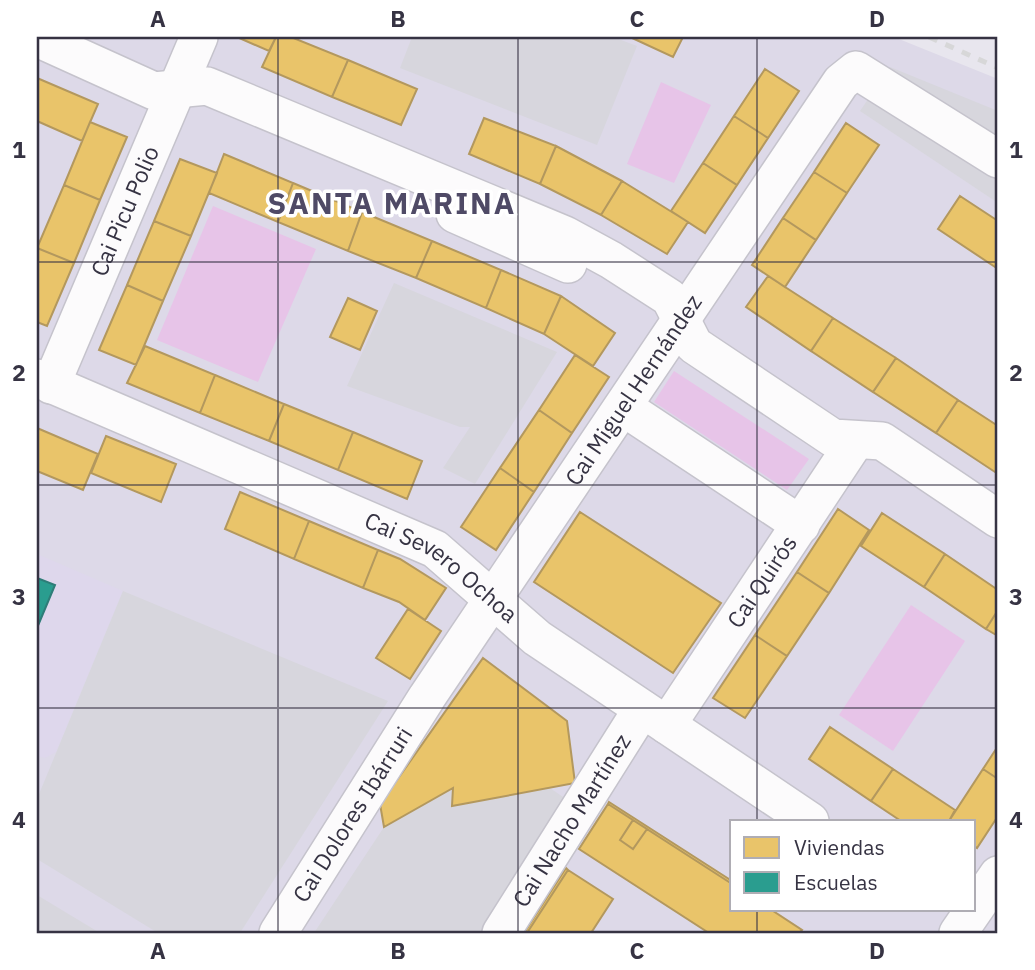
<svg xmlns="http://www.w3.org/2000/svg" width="1035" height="970" font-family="'IBM Plex Sans',sans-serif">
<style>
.residential{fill:#ddd9e8;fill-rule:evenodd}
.education{fill:#ded7ec}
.green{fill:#e7c4e8}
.parking{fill:#d7d6dd}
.homes{fill:#e9c46a;stroke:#b3985e;stroke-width:2}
.schools{fill:#2a9d8f;stroke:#2e7d78;stroke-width:2}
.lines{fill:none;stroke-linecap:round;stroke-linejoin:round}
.minor-casing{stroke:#c5c3cc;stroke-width:40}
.minor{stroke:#fcfbfc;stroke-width:37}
.rail{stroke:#d7d7d8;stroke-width:5;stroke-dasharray:9 9;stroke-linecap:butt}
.grid{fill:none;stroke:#363343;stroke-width:2;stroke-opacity:0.55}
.labels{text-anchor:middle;stroke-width:7;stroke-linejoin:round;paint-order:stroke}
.street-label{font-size:23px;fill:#363343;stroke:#fff}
.district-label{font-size:30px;font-weight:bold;letter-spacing:2px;fill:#4f4a66;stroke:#fff}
.neatline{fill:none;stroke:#363343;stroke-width:2.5}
.grid-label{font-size:23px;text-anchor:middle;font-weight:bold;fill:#363343}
</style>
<rect width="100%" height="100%" fill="#e8e6ee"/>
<path class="residential" d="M37,37H894L998,79V933H37ZM732,821H974V909H732Z"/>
<path class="education" d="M37,554L123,591L56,752L45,758L37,756Z"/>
<path class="green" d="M661,82L711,105L674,183L627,164Z
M213,206L316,249L258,382L157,340Z
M674,371L809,459L787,490L654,402Z
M911,605L965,641L893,751L839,715Z"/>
<path class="parking" d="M412,37H613L637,46L597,145L400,68Z
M890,67L998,111V203L860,111Z
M394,283L557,352L475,484L443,468L470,427H460L347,386Z
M123,591L388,701L240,933H158L37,859V799Z
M453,788V806L550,788L566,799L480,933H314L384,827Z
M37,895L100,933H37Z"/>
<path class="homes" d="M237,37H276L269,51Z
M276,37H291L348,60L332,97L262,67Z
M630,37H683L673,57Z
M348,60L417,89L401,125L332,97Z
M765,69L799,91L768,138L734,116Z
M37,78L98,104L82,141L37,121Z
M734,116L768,138L737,185L703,163Z
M484,118L556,146L540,184L469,154Z
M90,122L127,137L100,200L64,185Z
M846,123L879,145L847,193L814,172Z
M556,146L622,181L601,215L540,184Z
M224,154L293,183L278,222L209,193Z
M180,159L217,173L191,236L154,221Z
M703,163L737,185L705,233L671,211Z
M814,172L847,193L816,240L783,218Z
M622,181L688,222L667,254L601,215Z
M293,183L362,212L348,251L278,222Z
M64,185L100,200L74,263L37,248Z
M960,196L998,221V269L938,229Z
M362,212L432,241L416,278L348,251Z
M783,218L816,240L785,287L752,265Z
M154,221L191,236L163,301L127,285Z
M432,241L501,270L486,308L416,278Z
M37,248L74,263L47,326L37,322Z
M501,270L561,296L544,334L486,308Z
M768,276L833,318L811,351L746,307Z
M127,285L163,301L136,365L99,350Z
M561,296L615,333L593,366L544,334Z
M348,298L377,311L360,350L330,337Z
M833,318L896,358L873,392L811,351Z
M145,346L215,375L200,413L127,383Z
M575,355L609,377L572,433L539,410Z
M896,358L958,400L936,433L873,392Z
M215,375L284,404L269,441L200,413Z
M958,400L998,426V474L936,433Z
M284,404L353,432L338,470L269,441Z
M539,410L572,433L534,492L500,468Z
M37,428L98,454L83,490L37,471Z
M353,432L422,461L407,499L338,470Z
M106,436L176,464L161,502L91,473Z
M500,468L534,492L496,550L461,527Z
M240,492L309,521L294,559L225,529Z
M838,509L869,530L829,593L797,572Z
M580,512L721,603L673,673L534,582Z
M882,513L945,554L924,587L861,546Z
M309,521L378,550L363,588L294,559Z
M378,550L400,559L446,588L425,620L399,602L363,588Z
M945,554L998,590V610L986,629L924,587Z
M797,572L829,593L787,656L755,635Z
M408,609L441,631L410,679L376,658Z
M998,610V636L986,629Z
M755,635L787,656L745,718L713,698Z
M483,658L567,721L575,783L452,806L453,788L384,827L380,804Z
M830,727L893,769L871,801L809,759Z
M998,746V779L983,769Z
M893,769L955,810L949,821H901L871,801Z
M983,769L998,779V816L977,848L974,846V821H949Z
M609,802L732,881V884L608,804Z
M608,804L633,820L620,840L633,849L647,829L732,884V909H770L802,930L799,933H709L579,849Z
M633,820L647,829L633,849L620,840Z
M566,868L568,870L527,933H524Z
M568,870L613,899L591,933H527Z"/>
<path class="schools" d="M37,578L55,585L37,628Z"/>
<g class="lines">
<g class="minor-casing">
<g id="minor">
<path d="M37,38L154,91L207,86L565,235L611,260L670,298L694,345L833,438L882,441L998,519"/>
<path d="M455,214L568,264"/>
<path id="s1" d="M37,378L435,549L537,638L810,821"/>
<path id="s2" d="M51,385L199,37"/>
<path d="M623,407L801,525"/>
<path id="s3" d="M667,725L856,440"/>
<path id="s4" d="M278,933L427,697L841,82L856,70L998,159"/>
<path id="s5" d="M501,933L642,709"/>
<path d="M958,933L998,875"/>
</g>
</g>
<use href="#minor" class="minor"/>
<path class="rail" d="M929,37L998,68"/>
</g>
<path class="grid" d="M278,37V933M518,37V933M757,37V821M37,262H998M37,485H998M37,708H998M757,909V933"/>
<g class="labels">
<g class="street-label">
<text dy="8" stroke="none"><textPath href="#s2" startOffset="189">Cai Picu Polio</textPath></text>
<text dy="8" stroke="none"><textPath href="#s4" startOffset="649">Cai Miguel Hernández</textPath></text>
<text dy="8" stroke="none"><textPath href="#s1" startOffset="448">Cai Severo Ochoa</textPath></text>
<text dy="8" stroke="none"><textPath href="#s3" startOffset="172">Cai Quirós</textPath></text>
<text dy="8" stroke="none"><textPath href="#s4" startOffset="140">Cai Dolores Ibárruri</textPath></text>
<text dy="8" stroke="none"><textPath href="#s5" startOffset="133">Cai Nacho Martínez</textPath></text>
</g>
<g class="district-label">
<text x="392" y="214">SANTA MARINA</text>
</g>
</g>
<rect width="1035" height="970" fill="none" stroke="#ffffff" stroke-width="77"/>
<rect x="730" y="820" width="245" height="91" fill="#ffffff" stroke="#afadb4" stroke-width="2"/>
<rect x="744" y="837" width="35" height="21" fill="#e9c46a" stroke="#afadb4" stroke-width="2"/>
<text x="794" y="855" font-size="21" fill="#363343">Viviendas</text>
<rect x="744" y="872" width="35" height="21" fill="#2a9d8f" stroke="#afadb4" stroke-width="2"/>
<text x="794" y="890" font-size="21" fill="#363343">Escuelas</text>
<rect x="38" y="38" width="958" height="894" class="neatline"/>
<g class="grid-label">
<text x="158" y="27">A</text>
<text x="398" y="27">B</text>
<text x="637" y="27">C</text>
<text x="877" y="27">D</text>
<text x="19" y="158">1</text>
<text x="1016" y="158">1</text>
<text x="19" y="381">2</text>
<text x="1016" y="381">2</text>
<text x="19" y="605">3</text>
<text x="1016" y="605">3</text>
<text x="19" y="828">4</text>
<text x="1016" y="828">4</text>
<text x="158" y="959">A</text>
<text x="398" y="959">B</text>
<text x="637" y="959">C</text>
<text x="877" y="959">D</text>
</g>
</svg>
